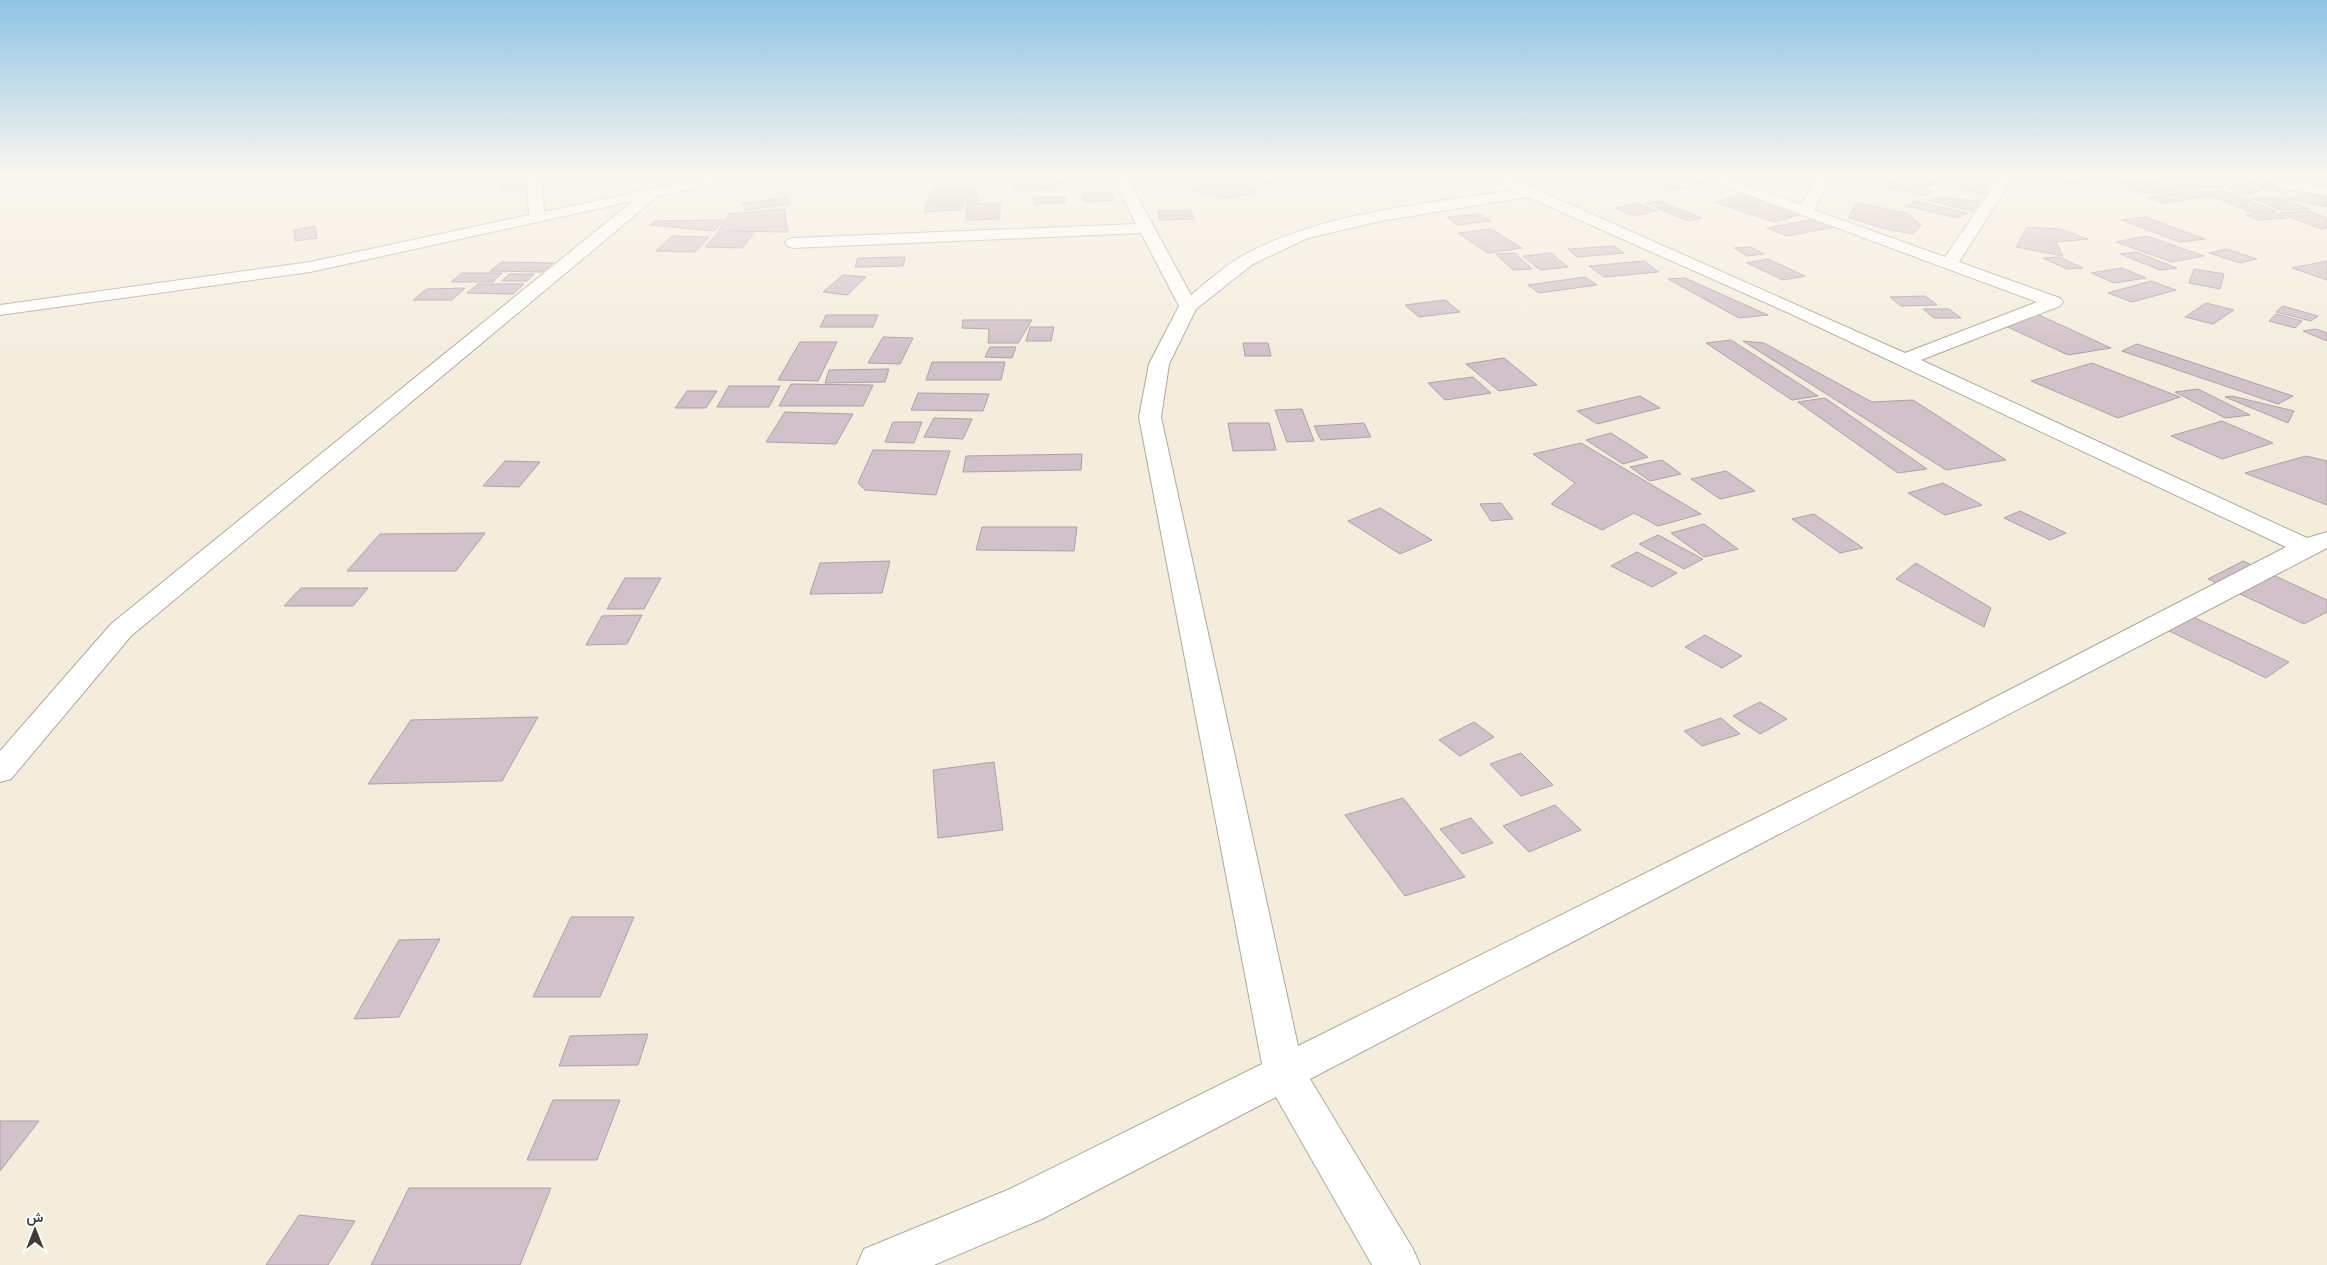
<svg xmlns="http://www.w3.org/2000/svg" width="2327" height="1265" font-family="Montserrat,Vazirmatn,sans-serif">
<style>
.building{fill:#d1c1c9;stroke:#af9fa7}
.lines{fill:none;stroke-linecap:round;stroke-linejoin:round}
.minor-casing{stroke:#afa99b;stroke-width:2}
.minor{fill:#fff;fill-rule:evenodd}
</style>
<rect width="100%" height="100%" fill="#f4edde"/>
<path class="building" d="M1214,176L1250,178L1256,194L1223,198L1194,191Z
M1642,176H1665L1687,188L1666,190Z
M1671,176H1703L1719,181L1692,185Z
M1840,176H1865L1933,191L1925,196L1838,177Z
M1919,176L1940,182L1923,187L1900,180Z
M1937,176H1978L1986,179L1987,195L1972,192Z
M1279,177L1283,183L1256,184L1252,178Z
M2071,177L2084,183L2062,184L2049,179Z
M2233,178L2250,179L2300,186L2277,192Z
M2199,179L2220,187L2185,189L2165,180Z
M2155,181L2178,191L2140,193L2118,183Z
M527,182L530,186L501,191L498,187Z
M1070,182L1071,187L1015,190L1014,185Z
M2243,185L2260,191L2243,193L2226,187Z
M974,186L979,201L964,204L962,210L924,212L933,188Z
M2191,191L2207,196L2163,203L2147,198Z
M2224,191L2276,211L2253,213L2201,192Z
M2318,191L2327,194V207L2289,199Z
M1112,192L1115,200L1084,202L1082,194Z
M1748,194L1807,213L1774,222L1715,202Z
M1034,197H1065V203L1034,204Z
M788,198L791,204L746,210L743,203Z
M1935,198L1980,201L1973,211L1925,200Z
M2282,198L2309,209L2281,210L2254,199Z
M1660,201L1702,218L1688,221L1646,203Z
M1916,201L1967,213L1958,218L1906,206Z
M1000,203V219L966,220L967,204Z
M1638,203L1657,211L1634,216L1615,208Z
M1857,203L1907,213L1921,225L1913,234L1881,228L1848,217Z
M784,209L788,232L718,231L729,214Z
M1191,210L1194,219L1160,220L1158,211Z
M2309,211L2327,218V228L2321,229L2279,213Z
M2273,213L2287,218L2259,220L2246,215Z
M1481,214L1491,221L1457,225L1447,217Z
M2145,217L2205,239L2180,242L2121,220Z
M1815,219L1835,227L1787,236L1767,228Z
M723,220L714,231L650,225L654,221Z
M315,226L317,238L295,241L294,230Z
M2027,227L2060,229L2088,239L2056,242L2063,256L2016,247Z
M1491,229L1522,248L1488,253L1458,233Z
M718,233H754L742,248L705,247Z
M672,236L709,237L695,252L656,251Z
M2147,236L2204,256L2172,262L2116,242Z
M1614,246L1624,253L1577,257L1568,249Z
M1751,247L1764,254L1747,256L1734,248Z
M2226,249L2257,259L2240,263L2209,253Z
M2136,252L2177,268L2160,270L2120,254Z
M1515,253L1532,269L1513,270L1496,254Z
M1551,253L1568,267L1540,270L1523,256Z
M905,257L903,266L855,267L858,258Z
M2059,257L2083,268L2067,269L2043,258Z
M1768,259L1805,276L1783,280L1747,263Z
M1644,261L1659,272L1604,277L1589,266Z
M2327,261V280L2292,268Z
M502,262L553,263L542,272L490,271Z
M2122,268L2146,278L2114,283L2091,273Z
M2194,269L2224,274L2220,289L2189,283Z
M462,273H502L493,282H451Z
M509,274H534L527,281H502Z
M843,275L866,277L847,295L823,292Z
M1585,277L1597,285L1539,293L1528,285Z
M1685,278L1768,315L1739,318L1668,279Z
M2151,281L2176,290L2132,302L2108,293Z
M478,284H524L513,294L467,293Z
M465,288L452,300H413L427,289Z
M1925,296L1937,305L1901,306L1890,297Z
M1445,300L1460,312L1419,317L1405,305Z
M2206,303L2234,310L2213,324L2185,317Z
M2283,306L2318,316L2311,321L2276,312Z
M1923,309H1949L1961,318H1934Z
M2276,314L2302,321L2295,328L2269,321Z
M826,315H878L873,327H820Z
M2039,315L2111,348L2068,355L1997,322Z
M963,320H1032L1018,343H988L989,329L962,328Z
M1030,327H1054L1051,341H1026Z
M2316,329L2327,333V341L2303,331Z
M883,337L913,338L900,364L868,363Z
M1731,340L1818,396L1792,400L1706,343Z
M1743,341L1764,343L1872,402L1913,400L2006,460L1946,470Z
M800,342H837L818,381L778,380Z
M1243,343H1268L1271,356H1245Z
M2137,344L2293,396L2278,404L2122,351Z
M990,347H1016L1012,358L985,357Z
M1504,358L1537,385L1499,391L1466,364Z
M932,362H1005L1001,380H926Z
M2092,363L2180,397L2118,418L2031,381Z
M889,369L885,382L825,383L829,370Z
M1473,377L1491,393L1445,400L1428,383Z
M791,384L873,385L863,406H779Z
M729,386H780L769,407H717Z
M2198,389L2250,415L2225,418L2175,392Z
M687,391H717L706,408H675Z
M918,393L989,394L983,411L911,410Z
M1640,396L1660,408L1597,424L1577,411Z
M2232,396L2294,411L2288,423L2225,397Z
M1825,398L1927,469L1898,473L1798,402Z
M1302,409L1314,441L1287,442L1275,410Z
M785,412L853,414L836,444L766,442Z
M934,418L972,419L963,439L924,437Z
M2222,421L2273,443L2222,459L2171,436Z
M893,422H922L914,443L885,442Z
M1228,423H1269L1276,450L1233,451Z
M1364,423L1371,437L1321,440L1314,426Z
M1611,433L1648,457L1623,464L1586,440Z
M1581,443L1701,514L1658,526L1634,513L1602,530L1551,504L1575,483L1533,454Z
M873,450L950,451L936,495L865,490L858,483Z
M1082,454L1081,470L963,472L966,456Z
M2306,456L2327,461V505L2245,473Z
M1662,460L1681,474L1650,481L1630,467Z
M505,461L540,462L519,487L483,486Z
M1726,471L1755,491L1720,499L1691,479Z
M1943,483L1982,505L1945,515L1908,493Z
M1501,503L1513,519L1491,521L1480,504Z
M1380,508L1432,540L1400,554L1348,521Z
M2020,511L2066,533L2050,540L2004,518Z
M1814,514L1863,548L1840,553L1792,519Z
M1704,524L1738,549L1704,557L1671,533Z
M982,527H1077L1074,551L976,550Z
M485,533L456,571H347L380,534Z
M1658,535L1703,559L1684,569L1639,544Z
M1637,552L1677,573L1652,587L1611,566Z
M890,561L882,593L810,594L820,563Z
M2243,561L2327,600V612L2304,624L2208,579Z
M1916,563L1991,608L1984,627L1896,579Z
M625,578H661L644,609H607Z
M301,588H368L353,606H284Z
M2187,614L2289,662L2266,678L2163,628Z
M642,615L627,644L586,645L602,616Z
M1705,635L1742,656L1722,668L1685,647Z
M1760,702L1787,719L1760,734L1733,716Z
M538,717L502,781L368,784L411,720Z
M1721,718L1740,734L1702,746L1684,731Z
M1474,722L1494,737L1460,756L1439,740Z
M1521,753L1553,785L1521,796L1490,764Z
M994,762L1003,830L938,838L933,770Z
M1403,798L1465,877L1405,896L1345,815Z
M1555,805L1581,830L1529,852L1503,826Z
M1471,818L1493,843L1462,854L1440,829Z
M571,917H634L600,997H533Z
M440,939L399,1017L354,1019L399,940Z
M648,1034L638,1065L559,1066L570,1036Z
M553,1100H620L597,1160H527Z
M0,1121H39L0,1171Z
M409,1188H551L520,1265H371Z
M299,1215L355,1221L328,1265H266Z"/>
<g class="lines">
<g class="minor-casing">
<path id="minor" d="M527,176H541L544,212L711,176H737L735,179L658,196L131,636L11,779L0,782V751L111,624L633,201L310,272L0,315V305L310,262L529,215Z
M1112,176H1126L1191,295C1207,282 1224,266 1242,256C1324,211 1423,205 1513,190L1489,179L1487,176H1506L1905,353L2037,302L1705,179L1703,176H1723L1801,205L1817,176H1831L1814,210L1945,257L1999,178H2009L2011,181L1959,262L2060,298L2063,302L2060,306L1921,360L2307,538L2327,532V548L1310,1079L1413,1249L1420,1265H1372L1276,1097L1042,1219L934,1265H857L864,1249L1010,1189L1262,1064L1139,417L1149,364L1179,306L1141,233L793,248L787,246L785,243L787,240L793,238L1136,224ZM1528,197L1791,314L2286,547L1891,751L1298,1046L1161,417L1169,364L1196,309L1253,264L1308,238L1381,221Z
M2280,181L2327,187V195L2275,188L2273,185Z"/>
</g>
<use href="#minor" class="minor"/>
</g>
<linearGradient id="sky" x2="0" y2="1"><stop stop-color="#8fc3e4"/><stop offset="0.5" stop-color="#faf7f0"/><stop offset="1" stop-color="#faf7f0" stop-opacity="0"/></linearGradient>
<rect width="2327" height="353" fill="url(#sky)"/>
<g transform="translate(35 1230)" stroke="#ffffff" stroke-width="4" paint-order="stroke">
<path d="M0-4L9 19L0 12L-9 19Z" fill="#3f3c36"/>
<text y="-8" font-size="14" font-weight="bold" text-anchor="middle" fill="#3f3c36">ش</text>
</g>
</svg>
